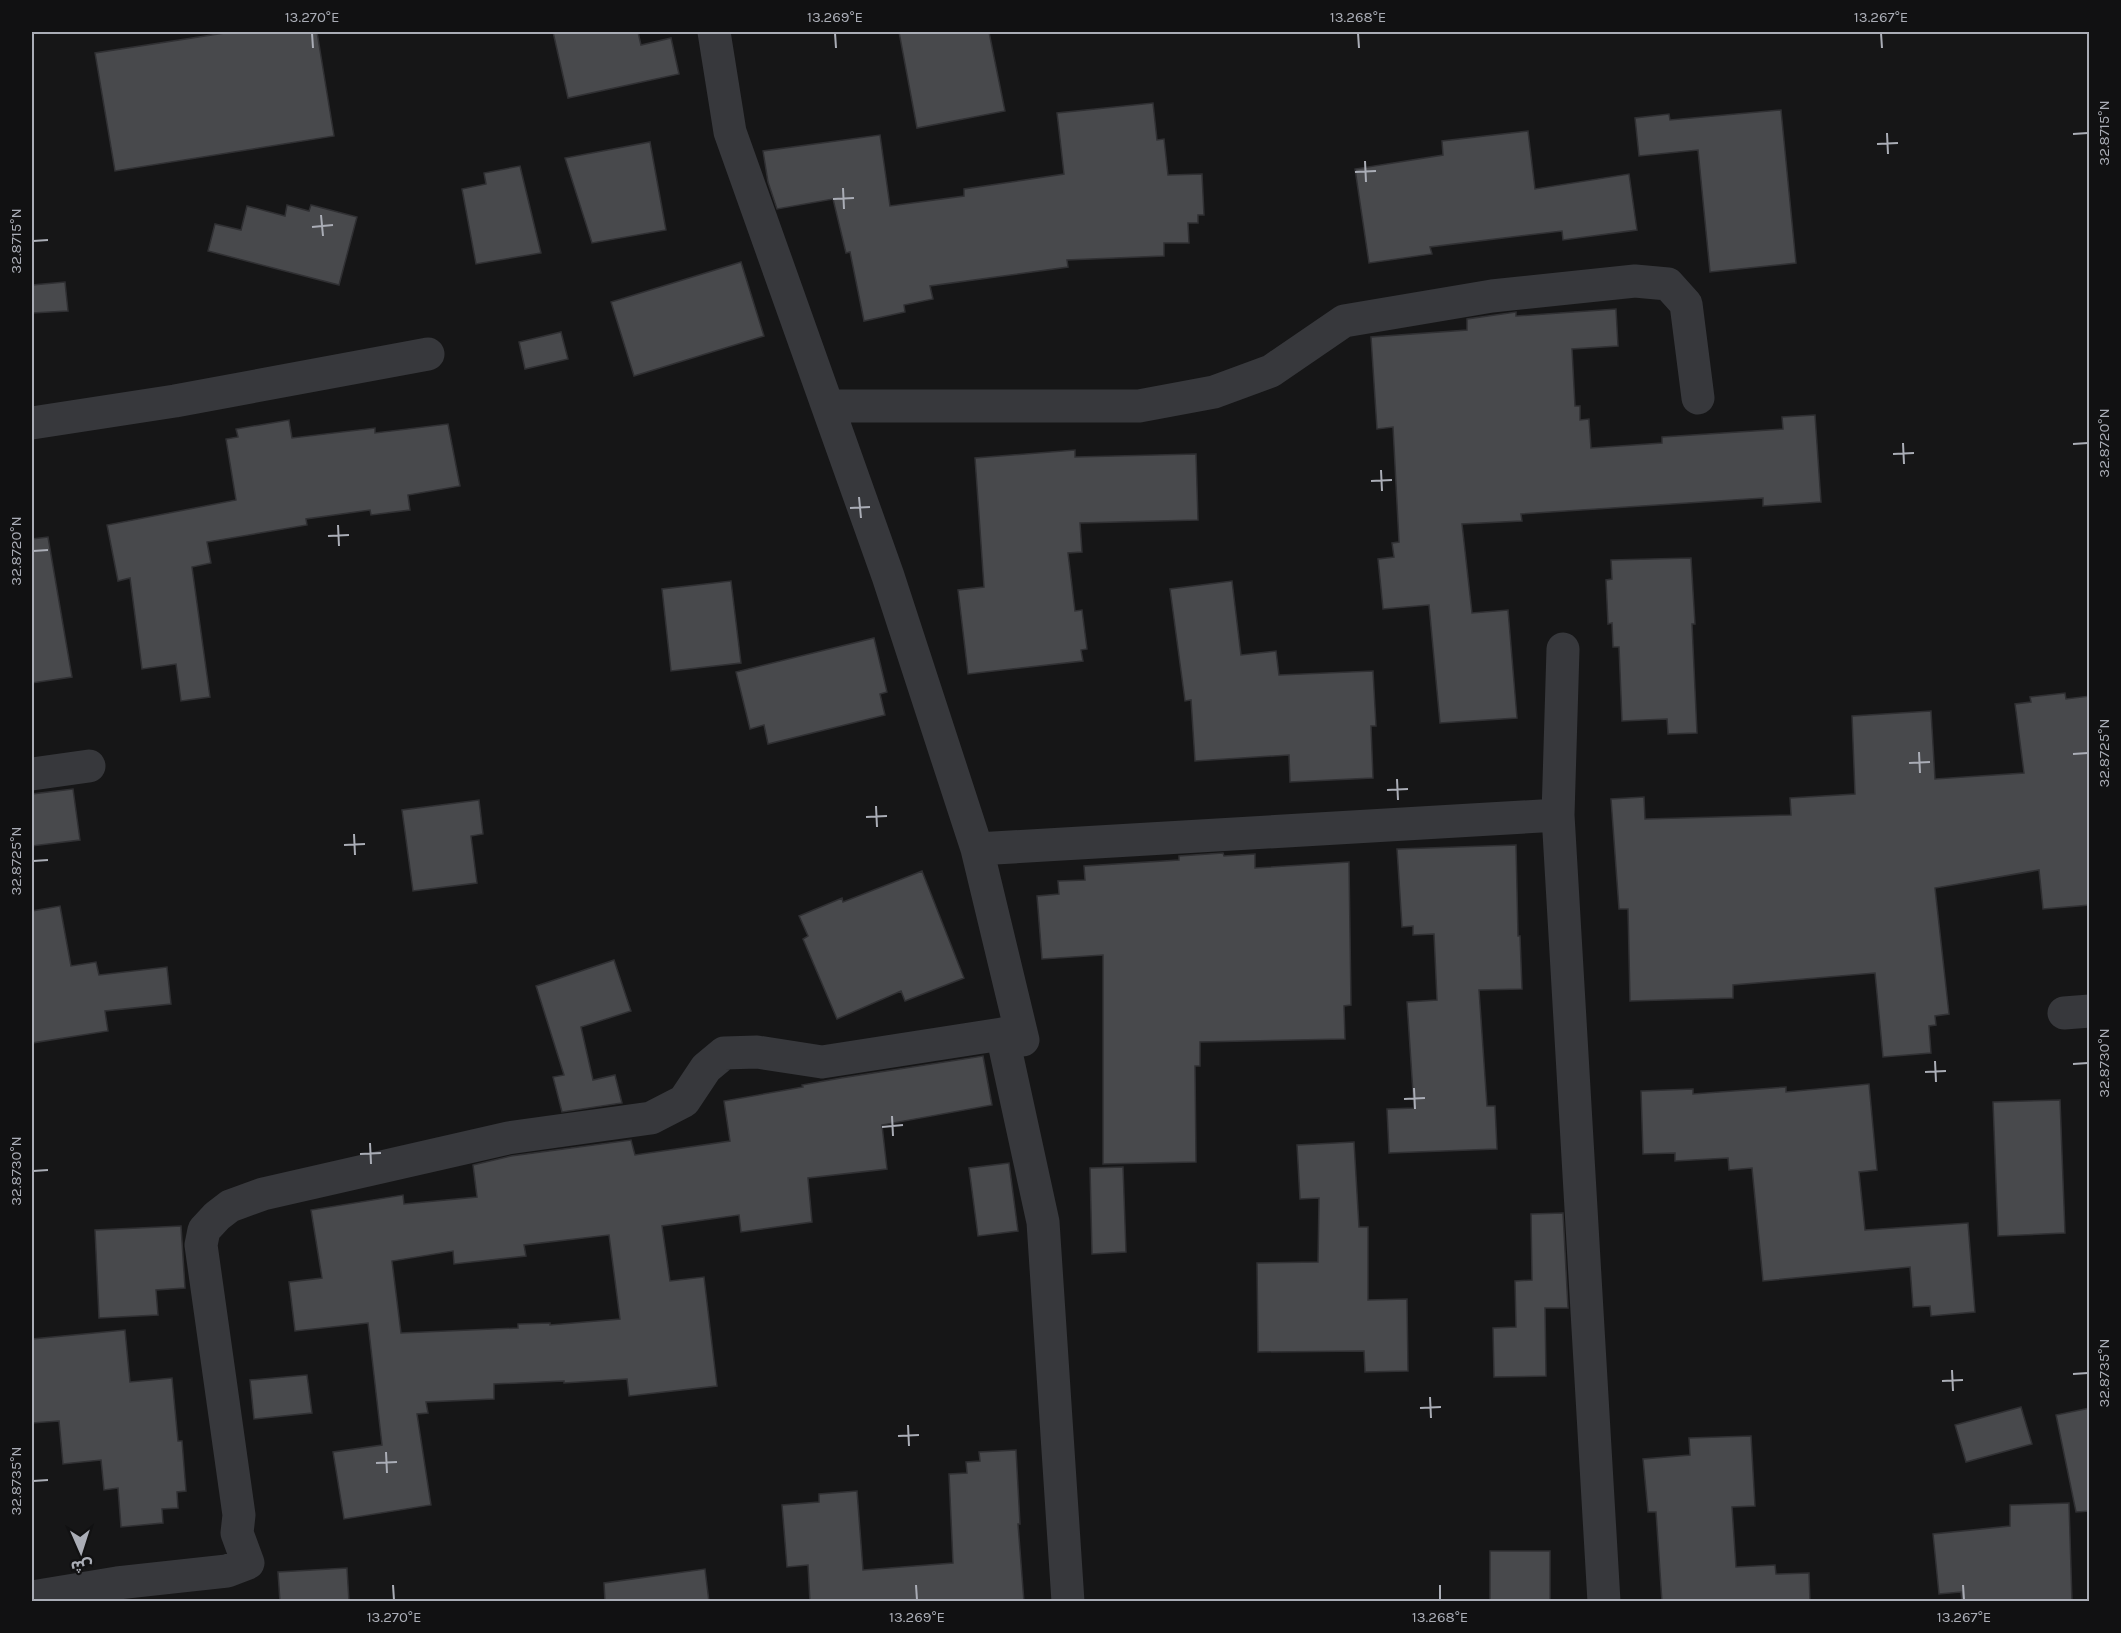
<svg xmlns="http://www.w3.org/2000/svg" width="2121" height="1633" font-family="Karla,'Noto Sans Arabic',sans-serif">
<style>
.building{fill:#48494c;stroke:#303033;stroke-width:1.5;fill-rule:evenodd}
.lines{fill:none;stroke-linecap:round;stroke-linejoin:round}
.minor{stroke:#37383c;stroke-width:33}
.ticks{fill:none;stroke:#aaadb6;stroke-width:2}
.neatline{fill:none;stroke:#aaadb6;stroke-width:2}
.ticks-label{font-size:15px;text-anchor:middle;fill:#aaadb6}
</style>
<rect width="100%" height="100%" fill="#161617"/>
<path class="building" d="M231,32H317L334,136L115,171L95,53Z
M553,32H638L641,45L671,38L679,74L568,98Z
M899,32H989L1005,111L917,128Z
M1153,103L1157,140L1164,139L1168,175L1202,174L1204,215H1198V223H1188L1189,243H1164V256L1067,260L1068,267L930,286L933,299L904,305L905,312L864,321L850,252L846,253L833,199L777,209L768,182L763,151L880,135L890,206L964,196V189L1064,174L1057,113Z
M1781,110L1796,263L1710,272L1698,150L1639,156L1635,118L1669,114L1670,120Z
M1528,131L1535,189L1629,174L1637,230L1563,240L1562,231L1430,247L1432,254L1369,263L1355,169L1443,155L1442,141Z
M650,142L666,230L592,243L565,158Z
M520,166L541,253L476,264L462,189L486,184L484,173Z
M287,205L309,211L311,205L357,217L339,285L208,251L215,224L241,230L247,206L285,216Z
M741,262L764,336L634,376L611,302Z
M65,282L68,311L32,313V285Z
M1616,309L1618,346L1572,349L1575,406H1580V420L1589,419L1591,448L1662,443V437L1783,429L1782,417L1815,415L1821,502L1763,506V498L1521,514L1522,521L1462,524L1472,613L1508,610L1517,718L1440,723L1429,605L1383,609L1378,559L1394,557L1392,543L1399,542L1393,427L1377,429L1371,337L1467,330V319L1516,312V316Z
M561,332L568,359L525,369L519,342Z
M289,420L292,438L375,428V433L448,424L460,486L408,495L410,510L371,515L370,510L306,519L307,525L207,542L211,563L192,567L210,697L181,701L176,664L142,669L130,578L118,581L107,525L236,500L226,439L238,437L236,429Z
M1075,450V457L1196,454L1198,520L1080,523L1082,552L1068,553L1075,611L1082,610L1087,649L1081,650L1083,661L968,674L958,590L984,587L975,458Z
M48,537L72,677L32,683V539Z
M1691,558L1695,624H1692L1697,733L1668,734L1667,719L1622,721L1619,647H1613L1612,623L1608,624L1606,580L1612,579L1611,560Z
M731,581L741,663L671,671L662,589Z
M1232,581L1241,655L1276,651L1279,675L1373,671L1376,726H1371L1373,778L1290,782L1289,755L1195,761L1191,700L1185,701L1170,589Z
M874,638L887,692L880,694L885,715L768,744L764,725L750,729L736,672Z
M2065,693L2066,699L2090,696V905L2043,909L2039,870L1935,888L1949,1014L1935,1016L1936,1025L1929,1026L1931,1053L1883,1057L1875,973L1733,985V998L1630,1001L1628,909H1619L1611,799L1644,797L1645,819L1791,815L1790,798L1855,794L1852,716L1931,711L1935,779L2024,773L2015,704L2031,702L2030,697Z
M73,789L80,840L32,846V794Z
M479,800L483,834L471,836L477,883L413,891L402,810Z
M1516,845L1518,936H1520L1522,989L1479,990L1487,1106H1495L1497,1149L1389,1153L1387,1109L1414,1108L1407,1002L1437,1000L1434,934L1413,935V926L1402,927L1397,849Z
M1223,853L1224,856L1255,854V868L1349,862L1351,1005L1344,1006L1345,1039L1200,1042V1066H1195L1196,1162L1103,1164V955L1042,959L1037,896L1059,894L1058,881L1085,880L1084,866L1179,860V856Z
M922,871L964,978L905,1001L901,991L837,1019L803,939L808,936L799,916L842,898L843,902Z
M60,906L71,966L96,962L99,975L167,967L171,1004L105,1011L108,1031L32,1043V911Z
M614,960L631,1011L581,1027L593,1080L615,1075L622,1103L562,1112L553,1077L564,1075L536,986Z
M983,1056L992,1105L882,1125L887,1169L808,1178L812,1222L741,1232L739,1215L662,1226L670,1281L704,1277L717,1386L629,1396L627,1379L564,1383V1381L494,1384V1399L426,1402L428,1413L417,1414L431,1505L344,1519L333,1452L382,1445L368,1323L295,1331L289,1282L322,1278L311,1210L403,1195L404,1204L477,1197L473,1165L511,1156L631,1140L635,1155L730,1141L724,1101L803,1087L802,1085L841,1078ZM609,1235L620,1319L550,1325V1323L518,1324V1328L401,1333L392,1261L453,1251L454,1264L526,1256L524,1245Z
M1869,1084L1877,1170L1859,1172L1865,1230L1968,1223L1975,1312L1931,1316L1930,1306L1913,1307L1910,1267L1763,1281L1752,1168L1729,1170L1728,1158L1675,1161V1153L1643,1154L1641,1091L1693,1089V1094L1786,1087V1092Z
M2060,1100L2065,1233L1998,1236L1993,1102Z
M1354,1142L1359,1227H1368V1300L1407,1299L1408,1371L1365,1372L1364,1351L1258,1352L1257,1263L1318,1262L1319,1198L1300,1199L1297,1145Z
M1009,1163L1018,1231L978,1236L969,1168Z
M1123,1167L1126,1252L1092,1254L1090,1168Z
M1563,1213L1568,1308H1545L1546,1376L1494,1377L1493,1328L1516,1327L1515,1281L1532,1280L1531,1214Z
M181,1226L185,1288L156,1290L158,1315L99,1318L95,1230Z
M125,1330L130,1382L172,1378L178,1441H182L186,1491L177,1492L178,1508L162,1509L163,1523L121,1527L118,1488L104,1490L101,1460L63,1464L59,1421L32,1423V1339Z
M307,1375L312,1413L254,1419L250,1380Z
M2021,1407L2032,1444L1966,1462L1955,1425Z
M2090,1408V1511L2076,1512L2056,1415Z
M1751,1436L1755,1506L1732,1507L1736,1567L1775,1565L1776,1574L1809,1573L1810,1602H1662L1656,1512H1648L1643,1459L1690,1455L1689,1438Z
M1016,1450L1020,1524H1018L1024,1602H810L808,1565L787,1567L782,1505L819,1502V1494L857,1491L863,1570L953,1563L949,1474L967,1473L966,1462L980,1461L979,1452Z
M2069,1503L2072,1602H1962L1961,1592L1939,1594L1933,1534L2010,1526V1505Z
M1490,1551H1550V1602H1490Z
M347,1568L349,1602H280L278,1572Z
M705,1569L709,1602H605L604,1583Z"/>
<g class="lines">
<path class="minor" d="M714,32L730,132L888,576L977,849L1023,1040L1002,1034L1043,1222L1068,1602
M828,406H1139L1214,392L1271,371L1344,321L1492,296L1635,281L1668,284L1686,304L1698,398
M32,423L175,401L428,354
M1563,649L1558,815L1604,1602
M32,774L89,766
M977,849L1558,815
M2064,1013L2090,1011
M32,1597L117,1583L227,1571L248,1563L237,1533L239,1515L201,1245L204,1230L217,1216L230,1206L263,1194L508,1138L651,1118L684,1101L706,1068L724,1053L757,1052L822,1062L1002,1034"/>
</g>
<path class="ticks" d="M312,33L313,48M835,33L836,48M1358,33L1359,48M1881,33L1882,48M1887,133L1888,154M2073,134L2088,133M1877,144L1898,143M1365,161L1366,182M1355,172L1376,171M843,188L844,209M833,199L854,198M321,215L323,236M312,227L333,225M33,241L48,240M1903,443L1904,464M2073,444L2088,443M1893,454L1914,453M1381,470L1382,491M1371,481L1392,480M859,497L861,518M850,508L870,507M338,525L339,546M328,536L349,535M33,551L48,550M1919,752L1920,773M2073,754L2088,753M1909,763L1930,762M1397,779L1398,800M1387,790L1408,789M876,806L877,827M866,817L887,816M354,834L355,855M344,845L365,844M33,861L48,860M1935,1061L1936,1082M2073,1064L2088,1063M1925,1072L1946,1071M1414,1088L1415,1109M1404,1099L1425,1098M892,1116L893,1136M882,1127L903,1125M370,1143L371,1164M360,1154L381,1153M33,1171L48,1170M1952,1370L1953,1391M2073,1374L2088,1373M1942,1381L1963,1380M1430,1397L1431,1418M1420,1408L1441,1407M908,1425L909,1446M898,1436L919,1435M386,1452L387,1473M376,1463L397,1462M33,1481L48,1480M393,1585L394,1600M916,1585L917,1600M1440,1585V1600M1963,1585L1964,1600"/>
<rect width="2121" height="1633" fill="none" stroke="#111112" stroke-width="66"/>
<g transform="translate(81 1552) rotate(177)" stroke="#111112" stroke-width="4.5" paint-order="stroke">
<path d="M0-4.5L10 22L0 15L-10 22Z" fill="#aaadb6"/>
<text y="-9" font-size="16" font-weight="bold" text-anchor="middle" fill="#aaadb6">ش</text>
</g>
<rect x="33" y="33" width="2055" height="1567" class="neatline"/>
<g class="ticks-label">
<text x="312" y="22">13.270°E</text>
<text x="835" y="22">13.269°E</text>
<text x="1358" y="22">13.268°E</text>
<text x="1881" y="22">13.267°E</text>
<text transform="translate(2104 133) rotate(-90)" y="5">32.8715°N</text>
<text transform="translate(16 241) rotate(-90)" y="5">32.8715°N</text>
<text transform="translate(2104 443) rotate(-90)" y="5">32.8720°N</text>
<text transform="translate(16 551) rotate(-90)" y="5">32.8720°N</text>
<text transform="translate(2104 753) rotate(-90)" y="5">32.8725°N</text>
<text transform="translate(16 861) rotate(-90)" y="5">32.8725°N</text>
<text transform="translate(2104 1063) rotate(-90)" y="5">32.8730°N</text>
<text transform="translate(16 1171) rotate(-90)" y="5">32.8730°N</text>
<text transform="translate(2104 1373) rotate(-90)" y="5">32.8735°N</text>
<text transform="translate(16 1481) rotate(-90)" y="5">32.8735°N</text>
<text x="394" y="1622">13.270°E</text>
<text x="917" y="1622">13.269°E</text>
<text x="1440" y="1622">13.268°E</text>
<text x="1964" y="1622">13.267°E</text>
</g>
</svg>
